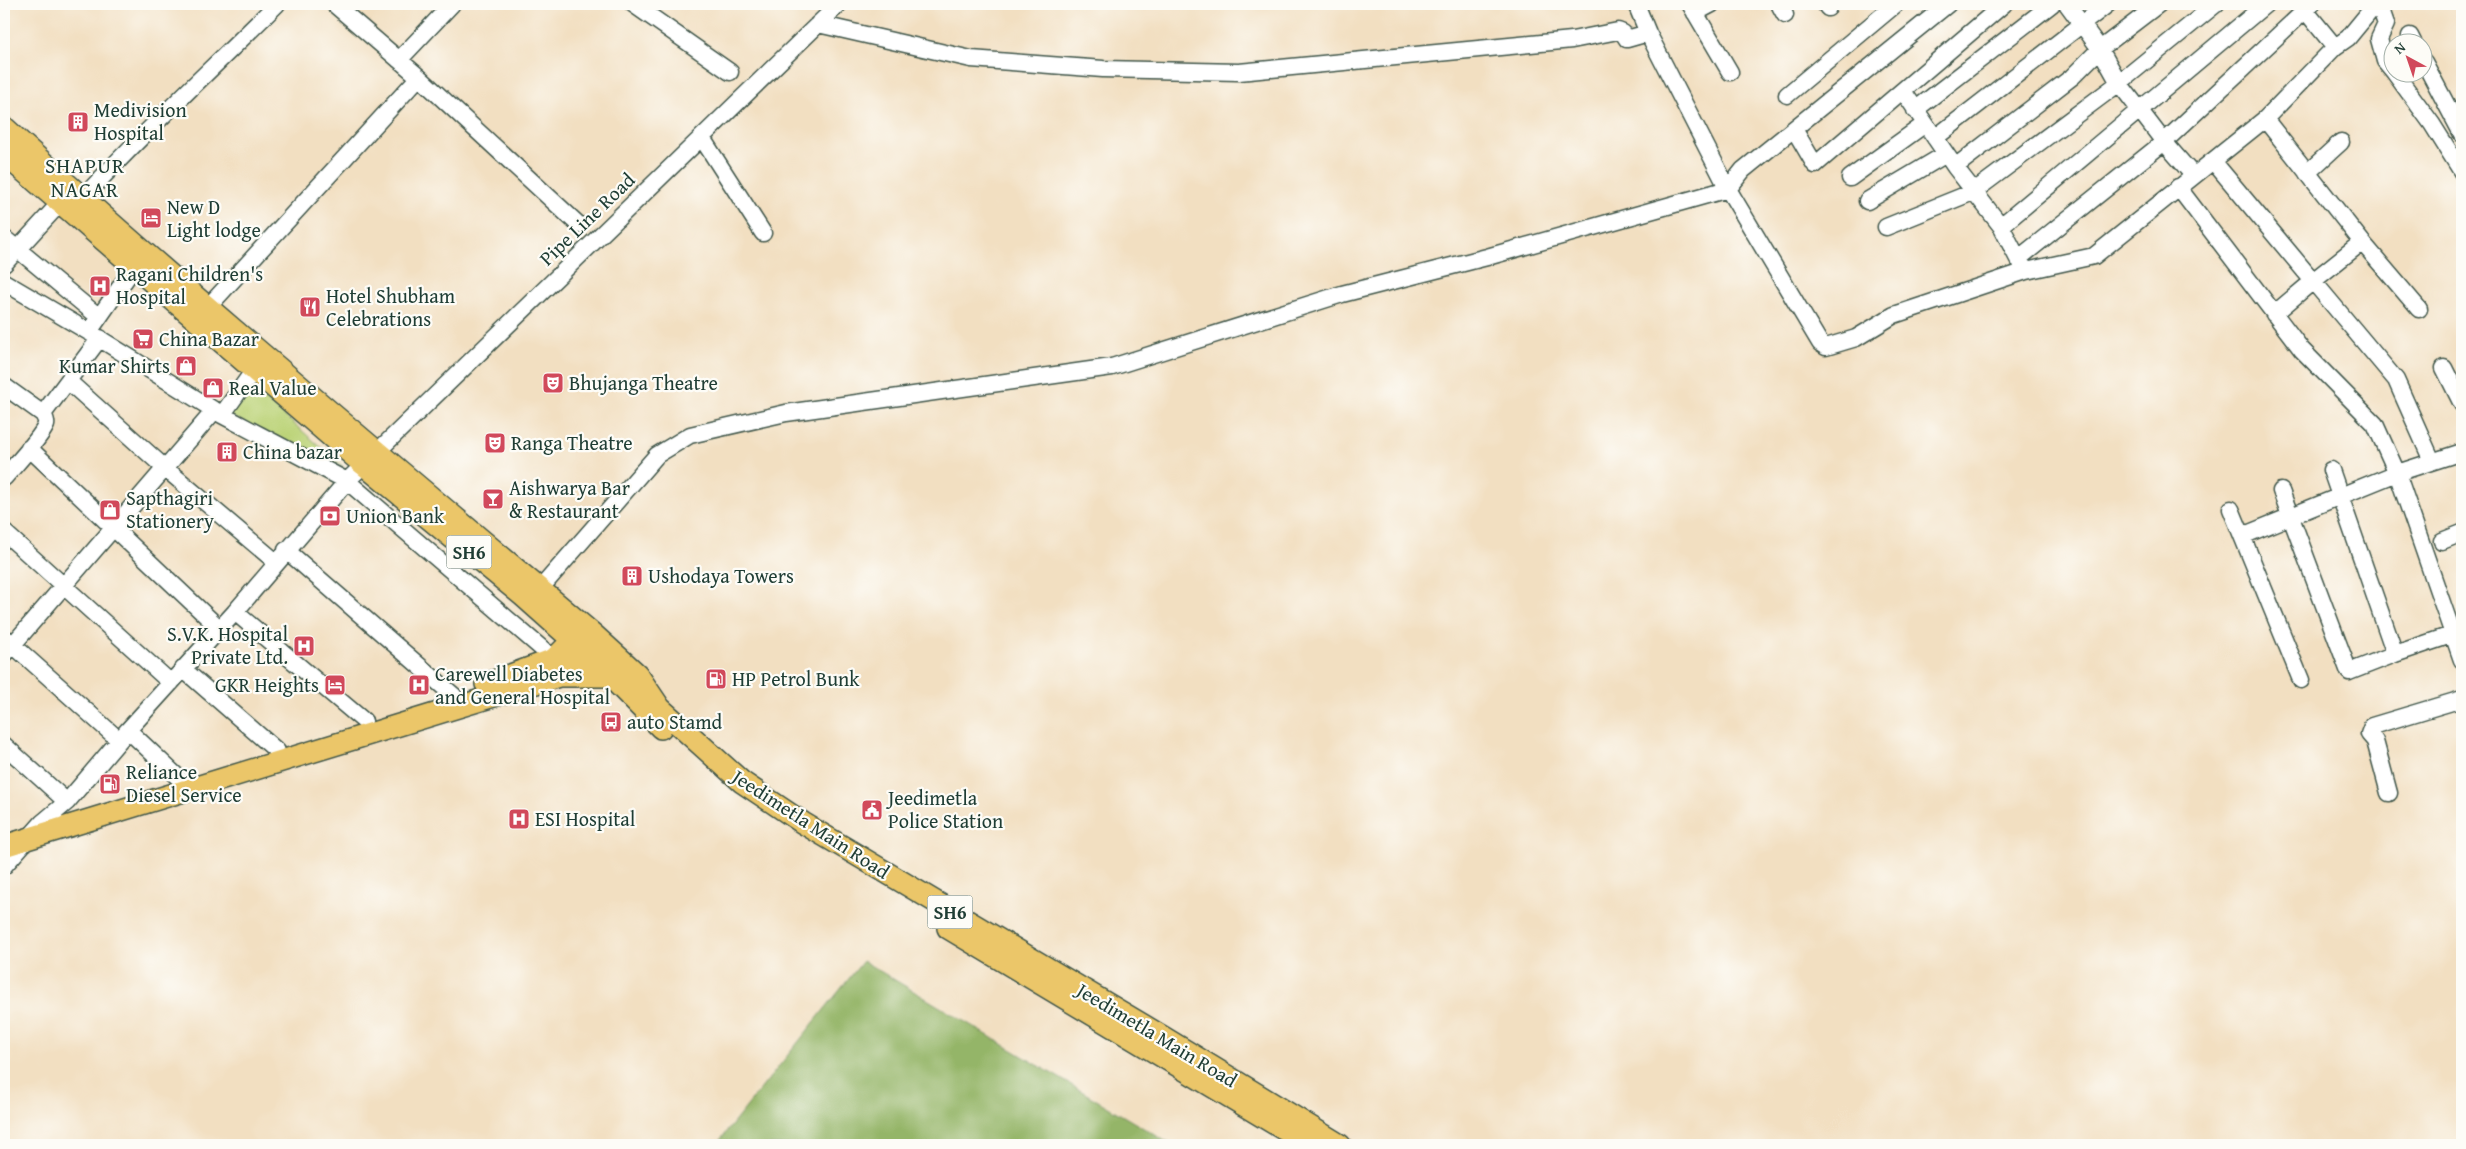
<svg xmlns="http://www.w3.org/2000/svg" width="2466" height="1149" font-family="'Gentium Book Plus',serif">
<style>
.green{fill:#bbd377;stroke:#6d8856}
.forest{fill:#94b568;stroke:#5a794e}
.lines{fill:none;stroke-linecap:round;stroke-linejoin:round}
.minor-casing{stroke:#3f5549;stroke-width:19}
.major-casing{stroke:#3f5549;stroke-width:24}
.minor{stroke:#fff;stroke-width:16}
.major{stroke:#ebc669;stroke-width:21}
.labels{text-anchor:middle;stroke-width:4.5;stroke-linejoin:round;paint-order:stroke}
.shield{fill:#fdfcf7;stroke:#62766e;stroke-width:1}
.shield-label{font-size:19px;font-weight:bold;fill:#1f3d34}
.poi-label{font-size:20px;fill:#1f3d34;stroke:#fdfcf7;text-anchor:start}
.street-label{font-size:20px;fill:#1f3d34;stroke:#fdfcf7}
.neighbourhood-label{font-size:21px;letter-spacing:1px;fill:#1f3d34;stroke:#fdfcf7}
</style>
<rect width="100%" height="100%" fill="#fdfcf7"/>
<filter id="ink" filterUnits="userSpaceOnUse"><feTurbulence type="fractalNoise" baseFrequency=".02" numOctaves="2"/><feDisplacementMap in="SourceGraphic" scale="10" xChannelSelector="R" yChannelSelector="G"/><feConvolveMatrix kernelMatrix="1 2 1 2 8 2 1 2 1" color-interpolation-filters="sRGB"/></filter>
<filter id="wash" filterUnits="userSpaceOnUse"><feTurbulence type="fractalNoise" baseFrequency=".0096" numOctaves="4" result="noise"/><feDisplacementMap in="SourceGraphic" scale="20" xChannelSelector="R" yChannelSelector="G"/><feGaussianBlur stdDeviation="1.12" result="paint"/><feColorMatrix in="noise" values="0 0 0 0 0 0 0 0 0 0 0 0 0 0 0 0 0 1.4 0 .05"/><feComposite in="paint" operator="in"/></filter>
<g filter="url(#wash)">
<rect width="100%" height="100%" fill="#f2dfc1"/>
<path class="green" d="M248,384L345,468L226,414Z"/>
<path class="forest" d="M863,961L1172,1145H716Z"/>
</g>
<g filter="url(#ink)">
<g class="lines">
<g class="minor-casing">
<path id="minor" d="M334,4L419,77L579,225
M633,4L730,72
M1690,4L1730,72
M1779,4L1785,15
M1825,4L1828,8
M1948,4L1743,170L1728,189L1820,343L1826,347L1856,338L1894,315L2026,271
M2067,4L2100,49L2119,83L2164,142L2193,175
M2300,4L2335,47
M2379,4L2386,24L2379,39L2385,61L2394,72
M1695,13L1712,4
M818,24L971,59L1103,69L1239,72L1572,40L1618,31L1623,33L1627,39L1648,33
M2410,36L2413,42
M399,60L452,4
M2424,62L2462,134
M2394,72L2432,124L2462,172
M1903,91L1955,167L2001,226L2018,259L2164,142L2312,4
M1787,95L1896,4
M1915,110L2052,4
M2265,119L2362,242L2313,281L2396,380L2432,461
M1794,129L1815,165L2004,4
M702,138L763,233
M1935,138L2108,4
M2213,161L2313,281L2274,314
M1955,167L2072,77L2100,49L2159,4
M2307,173L2341,142
M1850,178L1925,124
M2178,187L2302,350L2375,424L2397,473L2462,660
M82,199C144,131 212,69 277,4
M1867,201L1946,154
M2001,226L2266,4
M1886,227L1973,192L2119,83L2216,4
M4,238L99,317
M2362,242L2419,309
M2021,263L2026,271L2094,256L2265,119L2335,47L2348,38L2376,4
M4,264L60,203
M4,282L89,332L222,415L347,481L554,659
M208,307L419,77
M93,326L134,267
M2444,368L2462,404
M68,381L166,469L276,562
M4,386L43,414
M222,415L254,370
M29,448L219,628
M2331,470L2395,654
M4,478C14,466 41,438 46,425C47,421 45,418 43,414L100,338
M2281,491L2349,672L2395,654L2454,634
M2231,509L2301,680
M4,532L171,683
M2242,536L2397,473L2462,452
M2442,541L2462,533
M286,550L454,696
M540,589L657,455L690,435L786,413L1112,367L1342,294L1487,257L1728,189L1648,33L1636,4
M235,612L364,721
M4,637L119,740
M4,655L215,410
M183,669L277,751
M128,730L184,783
M4,745L67,802
M2389,793L2375,741L2369,734L2372,726L2462,699
M4,866L42,823L67,802L128,730L235,612L347,481L839,4"/>
</g>
<g class="major-casing">
<path id="major" d="M4,127C196,302 396,467 594,635L637,674L660,708L742,782L803,823L1163,1037L1340,1145
M4,154L364,465L523,596L587,653L661,728
M559,676H610
M486,684L554,659L580,633
M4,846L559,676L593,646
M948,928L1310,1145"/>
</g>
<use href="#minor" class="minor"/>
<use href="#major" class="major"/>
</g>
</g>
<defs>
<g id="building-square" transform="scale(1.125)"><rect x="-9" y="-9" width="18" height="18" rx="4" fill="#d1495b" stroke="#fdfcf7"/><path d="M-4-6H4V6H1V3H-1V6H-4ZM-2.5-4.3h1.7v1.8h-1.7ZM.8-4.3h1.7v1.8H.8ZM-2.5-1h1.7V.8h-1.7ZM.8-1h1.7V.8H.8Z" fill="#fff"/></g>
<g id="hotel-square" transform="scale(1.125)"><rect x="-9" y="-9" width="18" height="18" rx="4" fill="#d1495b" stroke="#fdfcf7"/><path d="M-6-4.5h1.5V1H6V5H4.5V3h-9V5H-6ZM-4 0a1.8 1.8 0 1 1 3.6 0ZM.5 0V-2.5h3Q6-2.5 6 0Z" fill="#fff"/></g>
<g id="hospital-square" transform="scale(1.125)"><rect x="-9" y="-9" width="18" height="18" rx="4" fill="#d1495b" stroke="#fdfcf7"/><path d="M-5-5h3v3.5h4V-5h3V5h-3V1.5h-4V5h-3Z" fill="#fff"/></g>
<g id="restaurant-square" transform="scale(1.125)"><rect x="-9" y="-9" width="18" height="18" rx="4" fill="#d1495b" stroke="#fdfcf7"/><path d="M-5-6h1v4h1v-4h1v4h1v-4h1v5L-1.5 .5V6h-2V.5L-5-1ZM5-6V6H3V1.5H1.5Q1.5-4 5-6Z" fill="#fff"/></g>
<g id="supermarket-square" transform="scale(1.125)"><rect x="-9" y="-9" width="18" height="18" rx="4" fill="#d1495b" stroke="#fdfcf7"/><path d="M-6-5.5h2.5l.6 2H6L4.5 2H-2.5L-4.4-4H-6ZM-1.5 3.2a1.3 1.3 0 1 0 .1 0ZM3 3.2a1.3 1.3 0 1 0 .1 0Z" fill="#fff"/></g>
<g id="shop-square" transform="scale(1.125)"><rect x="-9" y="-9" width="18" height="18" rx="4" fill="#d1495b" stroke="#fdfcf7"/><path d="M-5-2.5h2.3a2.7 3.5 0 0 1 5.4 0H5L5.5 6h-11ZM-1.5-2.5h3a1.5 2.3 0 0 0-3 0Z" fill="#fff"/></g>
<g id="theatre-square" transform="scale(1.125)"><rect x="-9" y="-9" width="18" height="18" rx="4" fill="#d1495b" stroke="#fdfcf7"/><path d="M-5-5.5Q0-4 5-5.5V0Q5 5 0 6Q-5 5-5 0ZM-3.3-2.5H-1v1.5H-3.3ZM1-2.5H3.3v1.5H1ZM-2.8 1Q0 5.5 2.8 1Z" fill="#fff"/></g>
<g id="bar-square" transform="scale(1.125)"><rect x="-9" y="-9" width="18" height="18" rx="4" fill="#d1495b" stroke="#fdfcf7"/><path d="M-6-5H6L.8 .8V4.5H3.5V6h-7V4.5H-.8V.8Z" fill="#fff"/></g>
<g id="bank-square" transform="scale(1.125)"><rect x="-9" y="-9" width="18" height="18" rx="4" fill="#d1495b" stroke="#fdfcf7"/><path d="M-6-4H6V4H-6ZM0-2.3a2.3 2.3 0 1 0 0 4.6a2.3 2.3 0 1 0 0-4.6Z" fill="#fff"/></g>
<g id="fuel-square" transform="scale(1.125)"><rect x="-9" y="-9" width="18" height="18" rx="4" fill="#d1495b" stroke="#fdfcf7"/><path d="M-5.5-6h7V0h2V4h1.3V-2.5L3-4.5l.8-.8L6-3V5H2.5V1h-1V6h-7ZM-4.2-4.7v3.2H.2V-4.7Z" fill="#fff"/></g>
<g id="bus-square" transform="scale(1.125)"><rect x="-9" y="-9" width="18" height="18" rx="4" fill="#d1495b" stroke="#fdfcf7"/><path d="M-5-6H5V4H4V6H2V4H-2V6H-4V4H-5ZM-3.5-4V0h7V-4ZM-3.5 1.2v1.5H-2V1.2ZM2 1.2v1.5H3.5V1.2Z" fill="#fff"/></g>
<g id="civic-square" transform="scale(1.125)"><rect x="-9" y="-9" width="18" height="18" rx="4" fill="#d1495b" stroke="#fdfcf7"/><path d="M-.6-6.5H3V-4.5H.6V-3L4-1V1h2V6H-6V1h2V-1L-.6-3ZM-1.2 2.5V6h2.4V2.5Z" fill="#fff"/></g>
</defs>
<g fill-rule="evenodd">
<use href="#building-square" x="78" y="122"/>
<use href="#hotel-square" x="151" y="218"/>
<use href="#hospital-square" x="100" y="286"/>
<use href="#restaurant-square" x="310" y="307"/>
<use href="#supermarket-square" x="143" y="339"/>
<use href="#shop-square" x="186" y="366"/>
<use href="#theatre-square" x="553" y="383"/>
<use href="#shop-square" x="213" y="388"/>
<use href="#theatre-square" x="495" y="443"/>
<use href="#building-square" x="227" y="452"/>
<use href="#bar-square" x="493" y="499"/>
<use href="#shop-square" x="110" y="510"/>
<use href="#bank-square" x="330" y="516"/>
<use href="#building-square" x="632" y="576"/>
<use href="#hospital-square" x="304" y="646"/>
<use href="#fuel-square" x="716" y="679"/>
<use href="#hotel-square" x="335" y="685"/>
<use href="#hospital-square" x="419" y="685"/>
<use href="#bus-square" x="611" y="722"/>
<use href="#fuel-square" x="110" y="784"/>
<use href="#civic-square" x="872" y="810"/>
<use href="#hospital-square" x="519" y="819"/>
</g>
<g class="labels">
<g class="shield">
<rect x="446.5" y="535.5" width="45" height="33" rx="4"/>
<rect x="927.5" y="895.5" width="45" height="33" rx="4"/>
</g>
<g class="shield-label">
<text x="469" y="559">SH6</text>
<text x="950" y="919">SH6</text>
</g>
<g class="poi-label">
<text x="94" y="117">Medivision<tspan x="94" dy="23">Hospital</tspan></text>
<text x="167" y="214">New D<tspan x="167" dy="23">Light lodge</tspan></text>
<text x="116" y="281">Ragani Children's<tspan x="116" dy="23">Hospital</tspan></text>
<text x="326" y="303">Hotel Shubham<tspan x="326" dy="23">Celebrations</tspan></text>
<text x="159" y="346">China Bazar</text>
<text x="170" y="373" text-anchor="end">Kumar Shirts</text>
<text x="569" y="390">Bhujanga Theatre</text>
<text x="229" y="395">Real Value</text>
<text x="511" y="450">Ranga Theatre</text>
<text x="243" y="459">China bazar</text>
<text x="509" y="495">Aishwarya Bar<tspan x="509" dy="23">&amp; Restaurant</tspan></text>
<text x="126" y="505">Sapthagiri<tspan x="126" dy="23">Stationery</tspan></text>
<text x="346" y="523">Union Bank</text>
<text x="648" y="583">Ushodaya Towers</text>
<text x="288" y="641" text-anchor="end">S.V.K. Hospital<tspan x="288" dy="23">Private Ltd.</tspan></text>
<text x="435" y="681">Carewell Diabetes<tspan x="435" dy="23">and General Hospital</tspan></text>
<text x="732" y="686">HP Petrol Bunk</text>
<text x="319" y="692" text-anchor="end">GKR Heights</text>
<text x="627" y="729">auto Stamd</text>
<text x="126" y="779">Reliance<tspan x="126" dy="23">Diesel Service</tspan></text>
<text x="888" y="805">Jeedimetla<tspan x="888" dy="23">Police Station</tspan></text>
<text x="535" y="826">ESI Hospital</text>
</g>
<g class="street-label">
<text transform="translate(587 219) rotate(-44)" y="7">Pipe Line Road</text>
<text transform="translate(811 824) rotate(33)" y="7">Jeedimetla Main Road</text>
<text transform="translate(1157 1035) rotate(31)" y="7">Jeedimetla Main Road</text>
</g>
<g class="neighbourhood-label">
<text x="85" y="173">SHAPUR<tspan x="85" dy="24">NAGAR</tspan></text>
</g>
</g>
<rect width="2466" height="1149" fill="none" stroke="#fdfcf7" stroke-width="20"/>
<g transform="translate(2408 58) rotate(320)"><circle r="24" fill="#fdfcf7" stroke="#a4b0a9"/>
<path d="M0-4L9 19L0 12L-9 19Z" fill="#d1495b"/>
<text y="-8" font-size="14" font-weight="bold" text-anchor="middle" fill="#1f3d34">N</text>
</g>
</svg>
